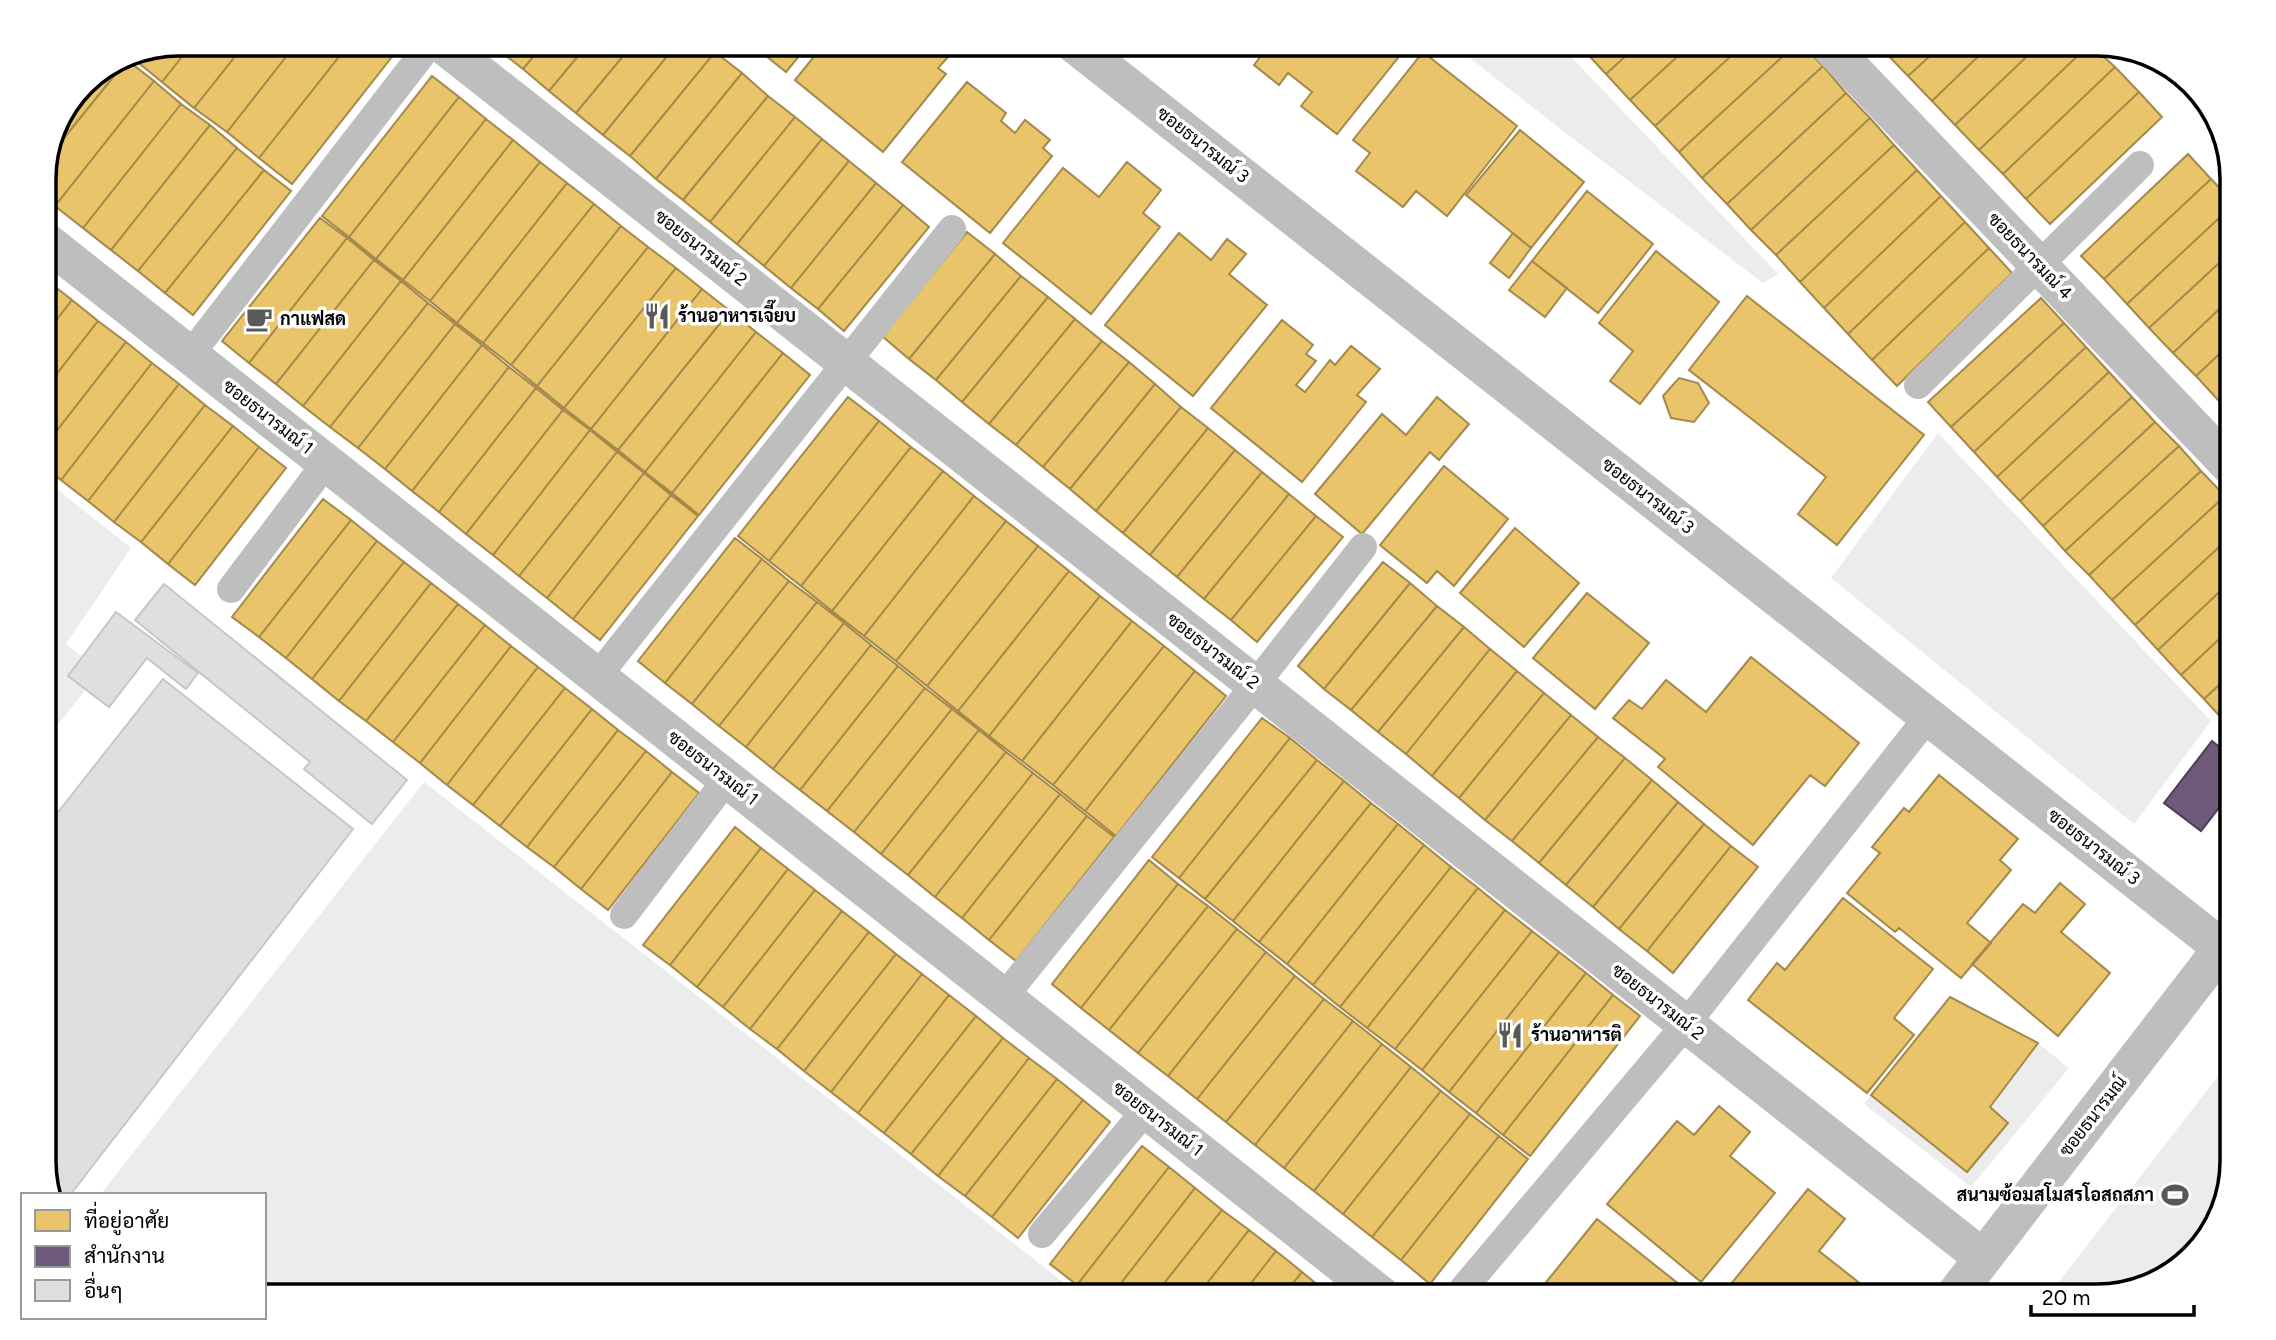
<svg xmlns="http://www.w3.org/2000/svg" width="2276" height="1340" font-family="Figtree,Sarabun,sans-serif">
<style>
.green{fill:#ececec}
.homes{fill:#e9c46a;stroke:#a3894a;stroke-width:2}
.offices{fill:#6d597a;stroke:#4c3e55;stroke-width:2}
.building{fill:#dfdfdf;stroke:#c7c7c7;stroke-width:2}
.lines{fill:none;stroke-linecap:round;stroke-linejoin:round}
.lane{stroke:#bebebe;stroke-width:28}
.street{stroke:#bebebe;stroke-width:38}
.labels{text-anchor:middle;stroke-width:7;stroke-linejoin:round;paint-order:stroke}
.street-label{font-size:18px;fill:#000;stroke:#fff}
.poi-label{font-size:18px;font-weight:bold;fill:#000;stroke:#fff;text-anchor:start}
.rim{fill:none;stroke:#000;stroke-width:3.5}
</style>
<rect width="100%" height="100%" fill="#fff"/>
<path class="green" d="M1452,44H1559L1778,274L1763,283L1563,131Z
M1938,433L2211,721L2134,824L1831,578Z
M44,479L131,548L66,644L100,671L44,743Z
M424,782L1081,1296H264V1195H100Z
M2038,1043L2069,1068L1971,1187L1864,1104L1871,1095L1967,1172L2008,1123L1990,1107Z
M2232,1058V1162L2214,1229L2165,1278L2098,1296H2048Z"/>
<path class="homes" d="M179,44H192L162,82L130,56L133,53Z
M192,44H245L194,108L162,82Z
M245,44H296L227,132L194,108Z
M296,44H349L259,158L227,132Z
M349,44H402L292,184L259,158Z
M499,44H544L523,69L496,48Z
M544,44H588L549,91L523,69Z
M588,44H633L576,113L549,91Z
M633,44H677L603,135L576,113Z
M677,44H705L715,52L630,156L603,135Z
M751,44H809L786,72Z
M824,44H932L948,57L938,68L946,74L883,152L795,80Z
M1222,44H1248L1238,56Z
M1270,44H1409L1337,134L1301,106L1312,92L1288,73L1279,85L1254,65Z
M1586,44H1639L1606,74L1582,48Z
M1639,44H1691L1630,100L1606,74Z
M1691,44H1744L1655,126L1630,100Z
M1744,44H1796L1679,152L1655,126Z
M1796,44H1801L1823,66L1702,178L1679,152Z
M1892,44H1943L1908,76L1884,51Z
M1943,44H1991L1932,101L1908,76Z
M1991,44H2040L1955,125L1932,101Z
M2040,44H2090L1979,150L1955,125Z
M2090,44L2115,67L2003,174L1979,150Z
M715,52L742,73L656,179L630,156Z
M1423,52L1517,126L1447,216L1416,191L1403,207L1356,171L1370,153L1353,140Z
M123,57L127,60L51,154L84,83Z
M127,60L154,81L55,206L44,196V170L51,154Z
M1823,66L1846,93L1727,204L1702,178Z
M2115,67L2139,92L2026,199L2003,174Z
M742,73L768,96L683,200L656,179Z
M432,76L459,97L349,237L322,216Z
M154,81L181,104L83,228L55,206Z
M967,82L1006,113L1001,121L1015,133L1025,120L1050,140L1043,148L1052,156L990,233L902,162Z
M2139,92L2162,117L2050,224L2026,199Z
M1846,93L1870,118L1751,230L1727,204Z
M768,96L795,117L710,222L683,200Z
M459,97L486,119L376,259L349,237Z
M181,104L210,125L111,250L83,228Z
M795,117L822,139L737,244L710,222Z
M1870,118L1894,145L1776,255L1751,230Z
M486,119L513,140L403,280L376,259Z
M210,125L237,148L138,271L111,250Z
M1520,130L1584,182L1531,248L1466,195Z
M822,139L849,161L764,266L737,244Z
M513,140L540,162L430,301L403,280Z
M1894,145L1917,170L1800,282L1776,255Z
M237,148L264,170L165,293L138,271Z
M2188,154L2211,179L2104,279L2081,256Z
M849,161L876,183L791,288L764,266Z
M540,162L567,183L457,323L430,301Z
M1127,162L1161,190L1143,213L1160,227L1091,314L1003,243L1063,168L1099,197Z
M264,170L291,191L193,315L165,293Z
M1917,170L1941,196L1824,308L1800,282Z
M2211,179L2232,201V206L2127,304L2104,279Z
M567,183L594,204L483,343L457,323Z
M876,183L903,205L818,309L791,288Z
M1587,191L1653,244L1598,313L1532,261Z
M1941,196L1965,222L1848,334L1824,308Z
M594,204L621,226L511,365L483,343Z
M903,205L929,227L844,331L818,309Z
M2232,206V251L2149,328L2127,304Z
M320,218L347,238L249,363L222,341Z
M1965,222L1989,248L1872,360L1848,334Z
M621,226L648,247L537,386L511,365Z
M967,232L995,254L909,359L882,336Z
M1179,233L1211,260L1227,239L1246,254L1229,274L1267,305L1193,396L1105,325Z
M1513,233L1531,248L1509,278L1490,263Z
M347,238L374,260L276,384L249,363Z
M648,247L676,268L564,408L537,386Z
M1989,248L2012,273L1897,386L1872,360Z
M1656,251L1719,302L1640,404L1610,381L1633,351L1599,323Z
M2232,251V297L2173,353L2149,328Z
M995,254L1021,276L936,380L909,359Z
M374,260L401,281L303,406L276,384Z
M1532,261L1567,288L1545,317L1509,290Z
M676,268L702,289L591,429L564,408Z
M1021,276L1048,297L962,402L936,380Z
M45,279L72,300L44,336V280Z
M401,281L428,303L330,427L303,406Z
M702,289L730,311L618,450L591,429Z
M1747,296L1924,435L1837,545L1798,514L1826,477L1689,370Z
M1048,297L1075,319L989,424L962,402Z
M2232,297V342L2196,376L2173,353Z
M2041,298L2064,323L1951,427L1928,402Z
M72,300L98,321L44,390V336Z
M428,303L455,324L358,448L330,427Z
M730,311L756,332L645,472L618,450Z
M1075,319L1102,341L1016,445L989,424Z
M1282,320L1313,345L1306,354L1316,361L1296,385L1305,392L1330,360L1335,365L1351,346L1380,369L1357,395L1366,402L1302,482L1211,408Z
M98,321L126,342L44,447V390Z
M2064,323L2086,347L1974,452L1951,427Z
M455,324L482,345L385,469L358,448Z
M756,332L783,353L672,493L645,472Z
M1102,341L1129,362L1043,467L1016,445Z
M126,342L152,363L61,480L44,467V447Z
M2232,342V388L2219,401L2196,376Z
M482,345L509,367L412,491L385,469Z
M2086,347L2109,372L1997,477L1974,452Z
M783,353L810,375L699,515L672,493Z
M1129,362L1155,384L1070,489L1043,467Z
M152,363L179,384L88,501L61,480Z
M509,367L536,388L439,512L412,491Z
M2109,372L2132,397L2020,501L1997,477Z
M1679,378L1698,383L1709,403L1694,422L1671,418L1663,396Z
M179,384L205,405L114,522L88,501Z
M1155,384L1181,407L1096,511L1070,489Z
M536,388L563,410L466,534L439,512Z
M2232,388V415L2219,401Z
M848,397L879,421L769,561L738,536Z
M1437,397L1469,424L1439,460L1430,452L1362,534L1315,494L1382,414L1406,435Z
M2132,397L2155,422L2043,526L2020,501Z
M205,405L233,426L141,542L114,522Z
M1181,407L1208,428L1123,533L1096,511Z
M563,410L590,430L493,555L466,534Z
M879,421L911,447L801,586L769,561Z
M2155,422L2179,446L2065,551L2043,526Z
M233,426L259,447L168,564L141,542Z
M1208,428L1235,450L1150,555L1123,533Z
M590,430L617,452L519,576L493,555Z
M2179,446L2201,471L2089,575L2065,551Z
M259,447L286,468L195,585L168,564Z
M911,447L943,471L832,611L801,586Z
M1235,450L1262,472L1177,577L1150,555Z
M617,452L644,473L547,598L519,576Z
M1444,466L1508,519L1454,586L1437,571L1427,583L1380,545Z
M943,471L974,496L864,636L832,611Z
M2201,471L2225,496L2112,600L2089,575Z
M1262,472L1289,494L1204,599L1177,577Z
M644,473L671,495L573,619L547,598Z
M1289,494L1316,516L1231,620L1204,599Z
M671,495L698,516L600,640L573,619Z
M974,496L1006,521L896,661L864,636Z
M2225,496L2232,503V535L2135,625L2112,600Z
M323,499L351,520L259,637L232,617Z
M1316,516L1343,537L1257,642L1231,620Z
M351,520L377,541L286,658L259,637Z
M1006,521L1038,546L927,686L896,661Z
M1515,528L1579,583L1524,647L1460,593Z
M2232,535V580L2158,650L2135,625Z
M735,538L762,559L665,683L638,661Z
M377,541L404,562L312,679L286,658Z
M1038,546L1069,571L958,711L927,686Z
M762,559L789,581L692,704L665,683Z
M404,562L431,583L339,701L312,679Z
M1383,562L1410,583L1324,689L1298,666Z
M1069,571L1100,596L989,736L958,711Z
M2232,580V627L2181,675L2158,650Z
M789,581L817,602L719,726L692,704Z
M431,583L458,604L366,721L339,701Z
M1410,583L1437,606L1351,710L1324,689Z
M1587,593L1649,643L1595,709L1533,658Z
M1100,596L1132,621L1022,761L989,736Z
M817,602L844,623L746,747L719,726Z
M458,604L485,625L393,742L366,721Z
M1437,606L1464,627L1378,732L1351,710Z
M1132,621L1164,646L1053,785L1022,761Z
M844,623L871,645L773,769L746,747Z
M485,625L511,646L420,763L393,742Z
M1464,627L1490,649L1406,754L1378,732Z
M2232,627V673L2204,699L2181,675Z
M871,645L898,666L800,790L773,769Z
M511,646L538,667L447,785L420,763Z
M1164,646L1195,671L1085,811L1053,785Z
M1490,649L1517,671L1432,776L1406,754Z
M1751,657L1859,743L1825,786L1810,775L1753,845L1658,767L1665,759L1613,718L1629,700L1642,709L1666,680L1706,712Z
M898,666L925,688L827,811L800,790Z
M538,667L565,688L473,805L447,785Z
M1195,671L1226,696L1116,836L1085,811Z
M1517,671L1544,693L1459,798L1432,776Z
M2232,673V718L2226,723L2204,699Z
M565,688L592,709L500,826L473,805Z
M925,688L952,709L854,832L827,811Z
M1544,693L1571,715L1485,820L1459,798Z
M592,709L618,730L527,847L500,826Z
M952,709L979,730L881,854L854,832Z
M1571,715L1598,737L1512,841L1485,820Z
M1262,718L1290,738L1179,878L1152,857Z
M618,730L646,751L554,867L527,847Z
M979,730L1006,752L908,875L881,854Z
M1598,737L1625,758L1539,863L1512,841Z
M1290,738L1317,760L1205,899L1179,878Z
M646,751L672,772L581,889L554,867Z
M1006,752L1033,773L935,897L908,875Z
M1625,758L1652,780L1566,885L1539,863Z
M1317,760L1344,781L1233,921L1205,899Z
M672,772L699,793L608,910L581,889Z
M1033,773L1060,794L962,918L935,897Z
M1939,775L2018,839L2000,860L2011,870L1967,923L1991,943L1961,978L1899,928L1895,932L1847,893L1880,853L1872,847L1904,808L1909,812Z
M1652,780L1678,802L1593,907L1566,885Z
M1344,781L1371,803L1259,942L1233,921Z
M1060,794L1087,816L989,940L962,918Z
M1678,802L1704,824L1619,929L1593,907Z
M1371,803L1398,824L1287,964L1259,942Z
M1087,816L1114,837L1016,961L989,940Z
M1398,824L1424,845L1313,985L1287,964Z
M1704,824L1731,846L1647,951L1619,929Z
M735,827L761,848L670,965L643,945Z
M1424,845L1451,867L1340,1007L1313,985Z
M1731,846L1758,867L1673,973L1647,951Z
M761,848L788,869L697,987L670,965Z
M1149,860L1178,884L1081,1008L1052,984Z
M1451,867L1478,888L1367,1028L1340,1007Z
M788,869L815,890L723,1007L697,987Z
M2060,883L2085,904L2061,932L2110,973L2058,1036L1972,964L2023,904L2035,913Z
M1178,884L1208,906L1109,1030L1081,1008Z
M1478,888L1505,910L1395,1049L1367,1028Z
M815,890L842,911L750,1029L723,1007Z
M1843,898L1933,969L1894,1018L1914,1035L1867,1093L1748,1000L1777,963L1785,970Z
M1208,906L1237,929L1138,1053L1109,1030Z
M1505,910L1532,931L1422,1070L1395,1049Z
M842,911L869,932L777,1049L750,1029Z
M1237,929L1266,952L1168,1076L1138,1053Z
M1532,931L1559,952L1449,1092L1422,1070Z
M869,932L896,954L804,1071L777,1049Z
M1266,952L1295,976L1197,1099L1168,1076Z
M1559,952L1586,973L1476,1113L1449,1092Z
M896,954L922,974L831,1092L804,1071Z
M1586,973L1613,995L1503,1135L1476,1113Z
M922,974L949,995L858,1113L831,1092Z
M1295,976L1324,999L1226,1122L1197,1099Z
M949,995L976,1016L884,1133L858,1113Z
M1613,995L1640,1016L1530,1156L1503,1135Z
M1950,997L2038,1043L1990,1107L2008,1123L1967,1172L1871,1095Z
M1324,999L1353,1021L1255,1145L1226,1122Z
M976,1016L1003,1038L911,1154L884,1133Z
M1353,1021L1382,1044L1284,1168L1255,1145Z
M1003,1038L1029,1058L938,1176L911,1154Z
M1382,1044L1411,1067L1314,1191L1284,1168Z
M1029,1058L1057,1079L965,1196L938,1176Z
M1411,1067L1441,1091L1343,1214L1314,1191Z
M1057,1079L1083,1100L992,1217L965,1196Z
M1441,1091L1470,1114L1372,1237L1343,1214Z
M1083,1100L1110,1122L1018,1238L992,1217Z
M1719,1106L1750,1132L1730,1156L1775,1193L1701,1282L1607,1204L1677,1121L1694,1135Z
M1470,1114L1499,1136L1401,1260L1372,1237Z
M1499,1136L1528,1159L1430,1284L1401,1260Z
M1142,1146L1169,1167L1077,1285L1050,1264Z
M1169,1167L1195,1188L1111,1296H1092L1077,1285Z
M1195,1188L1222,1210L1154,1296H1111Z
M1808,1189L1845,1219L1819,1251L1862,1285L1854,1296L1722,1295Z
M1222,1210L1249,1230L1197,1296H1154Z
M1597,1219L1685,1289L1679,1296H1535Z
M1249,1230L1276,1251L1241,1296H1197Z
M1276,1251L1302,1272L1283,1296H1241Z
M1302,1272L1329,1294L1327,1296H1283Z"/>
<path class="offices" d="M2212,741L2232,757V791L2201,831L2164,803Z"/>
<path class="building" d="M164,584L407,780L372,824L304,769L310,762L135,620Z
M116,612L198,673L186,689L147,658L109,707L68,676Z
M163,679L353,829L70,1195H52L44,1170V830Z"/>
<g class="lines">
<path class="lane" d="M190,355L430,44
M1918,385L2140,165
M231,589L326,463
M597,677L952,229
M624,915L727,779
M1003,998L1255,685L1363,547
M1042,1234L1146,1110
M1457,1296L1686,1024L1928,717"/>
<path class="street" d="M442,44L1983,1258
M1074,44L2222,948
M1828,44L2232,468
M44,240L1382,1296
M1954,1296L2232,935"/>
</g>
<defs>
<g id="restaurant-bare" transform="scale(2.1)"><path d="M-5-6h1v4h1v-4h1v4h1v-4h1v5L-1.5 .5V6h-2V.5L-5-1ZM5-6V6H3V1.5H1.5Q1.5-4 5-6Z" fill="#595959" stroke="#fff" stroke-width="2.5" paint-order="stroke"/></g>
<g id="cafe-bare" transform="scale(2.1)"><path d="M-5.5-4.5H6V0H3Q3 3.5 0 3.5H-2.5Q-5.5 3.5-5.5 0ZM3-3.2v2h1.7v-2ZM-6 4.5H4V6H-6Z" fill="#595959" stroke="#fff" stroke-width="2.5" paint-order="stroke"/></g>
<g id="stadium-bare" transform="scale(2.1)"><path d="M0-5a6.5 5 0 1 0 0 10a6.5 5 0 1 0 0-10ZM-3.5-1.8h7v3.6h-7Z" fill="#595959" stroke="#fff" stroke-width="2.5" paint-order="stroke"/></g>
</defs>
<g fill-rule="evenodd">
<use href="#restaurant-bare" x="657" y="316"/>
<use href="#cafe-bare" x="259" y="319"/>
<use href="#restaurant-bare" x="1510" y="1035"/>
<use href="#stadium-bare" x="2175" y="1195"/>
</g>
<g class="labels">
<g class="street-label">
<text transform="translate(1203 145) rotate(38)" y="6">ซอยธนารมณ์ 3</text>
<text transform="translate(701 248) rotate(38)" y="6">ซอยธนารมณ์ 2</text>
<text transform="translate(2030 256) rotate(46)" y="6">ซอยธนารมณ์ 4</text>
<text transform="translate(268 417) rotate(38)" y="6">ซอยธนารมณ์ 1</text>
<text transform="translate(1648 496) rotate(38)" y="6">ซอยธนารมณ์ 3</text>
<text transform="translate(1213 651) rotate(38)" y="6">ซอยธนารมณ์ 2</text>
<text transform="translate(713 768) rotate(38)" y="6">ซอยธนารมณ์ 1</text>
<text transform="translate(2094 847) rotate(38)" y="6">ซอยธนารมณ์ 3</text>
<text transform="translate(1658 1002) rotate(38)" y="6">ซอยธนารมณ์ 2</text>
<text transform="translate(2093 1116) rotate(-52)" y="6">ซอยธนารมณ์</text>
<text transform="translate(1158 1119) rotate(38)" y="6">ซอยธนารมณ์ 1</text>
</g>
<g class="poi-label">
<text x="678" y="322">ร้านอาหารเจี๊ยบ</text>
<text x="280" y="325">กาแฟสด</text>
<text x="1531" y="1041">ร้านอาหารติ</text>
<text x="2154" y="1201" text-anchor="end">สนามซ้อมสโมสรโอสถสภา</text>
</g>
</g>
<path d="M0 0H2276V1340H0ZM179 56H2097A123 123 0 0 1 2220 179V1161A123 123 0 0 1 2097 1284H179A123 123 0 0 1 56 1161V179A123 123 0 0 1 179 56Z" fill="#fff" fill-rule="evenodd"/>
<path class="rim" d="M179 56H2097A123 123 0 0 1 2220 179V1161A123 123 0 0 1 2097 1284H179A123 123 0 0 1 56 1161V179A123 123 0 0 1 179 56Z"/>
<rect x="21" y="1193" width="245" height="126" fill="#ffffff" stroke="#999999" stroke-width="2"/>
<rect x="35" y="1210" width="35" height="21" fill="#e9c46a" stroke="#999999" stroke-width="2"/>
<text x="84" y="1228" font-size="21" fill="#000000">ที่อยู่อาศัย</text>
<rect x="35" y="1246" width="35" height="21" fill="#6d597a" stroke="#999999" stroke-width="2"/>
<text x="84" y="1263" font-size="21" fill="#000000">สำนักงาน</text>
<rect x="35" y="1280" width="35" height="21" fill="#dfdfdf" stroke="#999999" stroke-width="2"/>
<text x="84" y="1298" font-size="21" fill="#000000">อื่นๆ</text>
<path d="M2031 1305v10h163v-10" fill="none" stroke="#000000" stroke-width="3.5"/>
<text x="2042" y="1305" font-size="21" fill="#000000" stroke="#ffffff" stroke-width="5" paint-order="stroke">20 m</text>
</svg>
